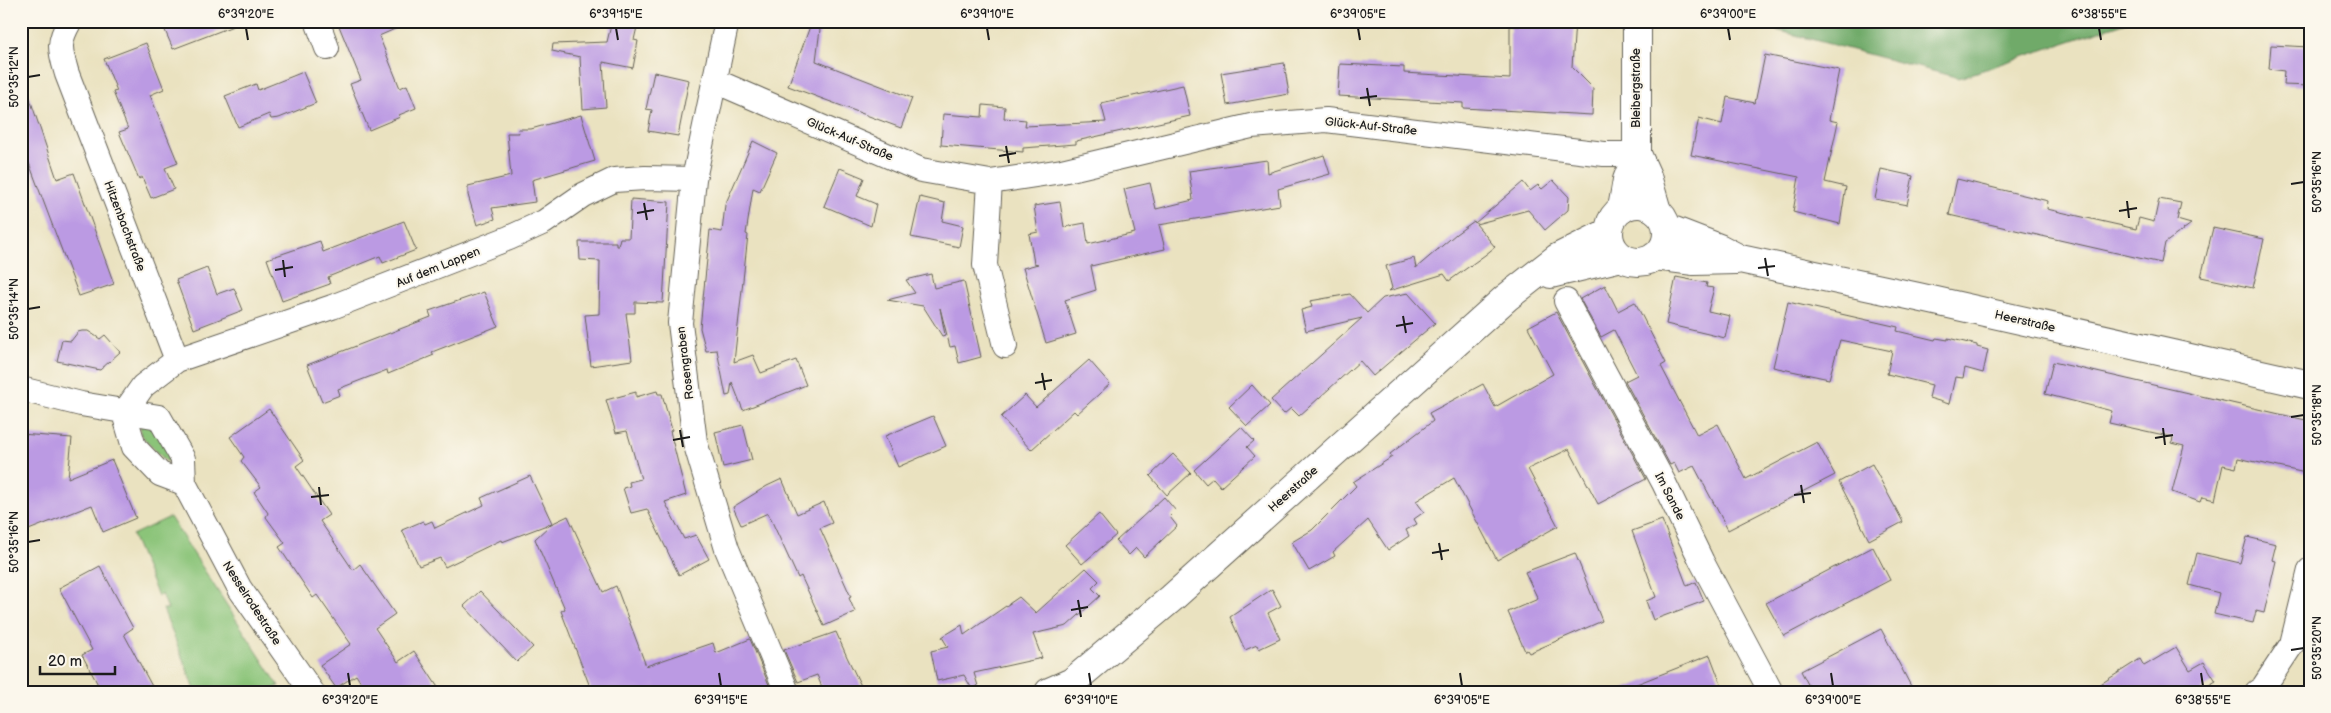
<svg xmlns="http://www.w3.org/2000/svg" width="2331" height="713" font-family="'Balsamiq Sans',sans-serif">
<style>
.green{fill:#8bc479;stroke:#54704a}
.forest{fill:#70aa69;stroke:#466342}
.building{fill:#bb9ae3}
.lines{fill:none;stroke-linecap:round;stroke-linejoin:round}
.minor-casing{stroke:#646155;stroke-width:26}
.tertiary-casing{stroke:#646155;stroke-width:30}
.primary-casing{stroke:#646155;stroke-width:30}
.minor{stroke:#fff;stroke-width:24}
.tertiary{stroke:#fff;stroke-width:28}
.primary{stroke:#fff;stroke-width:28}
.ticks{fill:none;stroke:#1c1c1c;stroke-width:2}
.labels{text-anchor:middle;stroke-width:4;stroke-linejoin:round;paint-order:stroke}
.street-label{font-size:12px;fill:#1c1c1c;stroke:#fbf7ec}
.neatline{fill:none;stroke:#1c1c1c;stroke-width:2}
.ticks-label{font-size:12px;text-anchor:middle;fill:#1c1c1c}
</style>
<rect width="100%" height="100%" fill="#fbf7ec"/>
<filter id="ink" filterUnits="userSpaceOnUse"><feTurbulence type="fractalNoise" baseFrequency=".02" numOctaves="2"/><feDisplacementMap in="SourceGraphic" scale="10" xChannelSelector="R" yChannelSelector="G"/><feConvolveMatrix kernelMatrix="1 2 1 2 8 2 1 2 1" color-interpolation-filters="sRGB"/></filter>
<filter id="wash" filterUnits="userSpaceOnUse"><feTurbulence type="fractalNoise" baseFrequency=".0096" numOctaves="4" result="noise"/><feDisplacementMap in="SourceGraphic" scale="20" xChannelSelector="R" yChannelSelector="G"/><feGaussianBlur stdDeviation="1.12" result="paint"/><feColorMatrix in="noise" values="0 0 0 0 0 0 0 0 0 0 0 0 0 0 0 0 0 1.4 0 .05"/><feComposite in="paint" operator="in"/></filter>
<g filter="url(#wash)">
<rect width="100%" height="100%" fill="#eae2c0"/>
<path class="green" d="M150,421L172,455L170,460L166,461L140,434L141,424Z
M170,517L279,686L264,692H196L163,609H168L162,594L158,596L132,535Z"/>
<path class="forest" d="M1742,21H2130L1959,78Z"/>
<g id="blocks">
<path class="building" d="M161,21H241V23L173,49Z
M337,21H413L379,36L400,88L407,85L416,108L399,115L400,117L369,130L350,84L361,80Z
M612,21H635L634,26L637,27L634,40L638,41L633,68L603,62L606,107L583,109L580,57L552,51L553,44L607,42Z
M812,21H821L816,61L912,98L901,128L788,86Z
M1520,21H1575L1572,67L1593,88L1592,115L1463,108V103L1338,96L1340,64L1404,67V73L1510,79V26H1520Z
M146,43L164,89L150,95L178,163L165,168L174,189L151,198L142,177L139,179L119,132L128,129L113,92L117,91L104,59Z
M2271,45L2310,47V86L2283,85L2284,71L2269,69Z
M1765,55L1839,70L1829,120L1838,122L1825,182L1846,187L1840,224L1793,212L1799,177L1691,155L1699,118L1722,124L1727,97L1755,103Z
M1284,63L1289,94L1227,105L1221,73Z
M303,72L316,103L279,118L271,119L269,114L238,127L225,96L256,84L258,90Z
M654,72L689,80L678,136L648,131L652,110L646,109Z
M21,84H25L57,179L74,173L114,284L79,296L29,163L21,166Z
M1183,85L1190,116L1076,141V144L1023,148V152L941,145L943,114L982,117L983,105L1005,107L1004,118L1026,120L1025,126L1106,122L1101,103Z
M581,115L595,161L532,180L535,202L492,208L495,219L477,225L468,195V186L511,176L507,133H519L518,129H531Z
M753,141L777,153L760,191L753,188L746,234L748,235L734,362L753,355L761,373L796,360L806,385L743,410L732,382L730,395L726,396L717,350L706,351L700,328L710,230L722,232L725,205Z
M1324,155L1330,174L1278,189L1280,205L1159,225L1165,249L1091,266L1096,290L1065,300L1076,334L1046,343L1023,268L1038,264L1034,263L1029,234L1038,232L1034,206L1060,202L1064,227L1085,223L1088,244L1135,233L1124,189L1150,183L1156,209L1193,200L1189,171L1267,160L1268,173Z
M840,168L864,178L857,196L876,204L871,226L824,206Z
M1881,169L1913,176L1907,205L1875,199Z
M1957,179L2048,201L2047,209L2136,229L2139,218L2154,222L2159,199L2181,203L2177,220L2191,224L2165,243L2161,263L1949,215Z
M1553,180L1569,197L1568,210L1545,230L1528,210L1476,224L1495,247L1485,255L1449,281L1444,274L1389,291L1392,288L1386,266L1414,258L1416,268L1456,234L1474,221L1475,223L1523,182L1530,191L1538,185L1542,189Z
M920,197L945,203L942,221L963,226L959,247L911,237Z
M631,199L669,202L663,303L635,302V313H626L632,360L591,366L585,315L599,314L600,261L580,260L579,242H616V246H618L620,238H629Z
M404,221L416,250L383,263L380,256L328,277L330,284L282,301L267,259L320,241L323,252Z
M2213,228L2264,239L2253,288L2201,277Z
M207,268L217,294L234,288L243,310L194,329L176,280Z
M931,274L934,288L964,281L981,357L959,363L955,346L950,347L940,308L945,335L942,336L923,306L887,300L915,293L906,280Z
M1676,277L1707,283L1706,287L1714,288L1708,311L1730,316L1725,338L1666,324Z
M1605,285L1618,311L1635,302L1666,363L1661,366L1697,435L1718,424L1746,479L1817,442L1835,475L1728,530L1694,466L1679,473L1674,463L1670,465L1625,381L1637,375L1614,330L1601,337L1580,299Z
M484,292L498,326L432,352L434,355L388,374L387,370L338,389L340,395L322,402L307,365L431,317L429,311Z
M1408,293L1435,323L1373,376L1360,361L1299,416L1291,408L1284,414L1271,400L1362,318L1306,331L1301,310L1312,307L1310,301L1350,294L1367,313L1383,298Z
M1788,302L1898,327L1897,331L1935,340L1936,338L1948,340V338L1977,345V347L1988,350L1983,373L1965,368L1963,378L1955,377L1949,404L1929,398L1932,385L1887,374L1892,351L1840,340L1829,379L1773,367Z
M1556,312L1646,479L1598,504L1569,449L1528,469L1558,526L1497,560L1454,478L1416,501L1424,512L1414,519L1417,524L1406,530L1409,536L1388,550L1368,520L1333,552L1335,556L1309,571L1292,542L1312,530L1356,486L1353,482L1392,457L1390,454L1433,421L1429,413L1483,384L1495,407L1553,374L1528,327Z
M82,331H88L100,339L105,335L120,352L100,370L57,361L62,340L71,341L78,332Z
M1089,360L1110,384L1077,414L1074,411L1031,450L1001,417L1025,395L1036,407Z
M2053,362L2310,421V474L2238,458L2236,468L2223,465L2215,500L2202,497L2200,502L2172,492L2184,446L2172,443L2173,437L2109,423L2112,411L2045,394Z
M1252,385L1270,405L1247,426L1229,407Z
M657,391L658,394H662L672,430L670,431L686,495L665,502L684,539L696,535L709,559L679,575L647,509L631,513L623,488L630,486L629,482L641,479L627,431L616,433L606,400L636,392V397Z
M269,409L304,460L296,466L329,515L320,521L353,570L360,564L395,614L375,628L398,662L414,651L441,692H367L356,675L336,688L320,665L351,644L317,595L313,598L279,547L285,543L266,517L268,513L254,492L261,487L241,461L244,457L230,437Z
M933,416L946,446L898,467L885,436Z
M743,425L752,460L723,467L715,432Z
M1241,427L1254,441L1247,447L1255,456L1221,487L1213,478L1206,484L1194,470Z
M21,434L72,438L68,478L112,460L136,518L103,532L92,505L21,533Z
M1173,454L1191,473L1167,495L1150,476Z
M1872,464L1903,522L1869,540L1839,482Z
M530,476L552,523L502,542L501,540L445,567L440,558L419,566L402,530L423,521L425,524L432,521L435,528L484,505L481,498Z
M782,479L797,514L824,502L832,523L820,528L851,597L849,598L855,612L824,626L801,576L798,578L768,513L741,525L733,507L767,486Z
M1164,497L1176,511L1170,517L1177,526L1144,557L1136,548L1129,555L1116,541Z
M1099,514L1116,535L1082,564L1065,545Z
M568,516L603,592L616,586L646,666L713,643L716,653L750,639L772,692H592L561,611L565,609L535,539L551,524Z
M1662,520L1687,586L1696,582L1704,601L1653,620L1646,601L1656,597L1632,531Z
M2247,537L2276,544L2272,560L2276,561L2264,613L2256,611L2253,623L2214,614L2219,593L2189,585L2197,553L2240,563Z
M1873,547L1890,580L1784,636L1766,603Z
M1575,553L1602,621L1529,653L1527,650L1525,651L1508,612L1538,599L1525,572Z
M100,566L133,628L124,634L155,692H102L82,655L92,650L59,588Z
M1086,568L1099,581L1092,588L1100,596L1067,626L1033,634L1042,658L974,673L978,686L972,689L964,675L937,681L931,651L948,647L942,637L962,625L964,635L1019,597L1036,613Z
M1272,589L1281,606L1268,613L1280,639L1259,649L1257,645L1245,650L1230,617Z
M480,591L533,647L517,662L464,606Z
M1881,629L1914,692H1812L1801,671Z
M836,632L847,657L864,692H824L817,675L798,682L784,650Z
M2176,647L2190,670L2204,662L2216,681L2202,689L2204,692H2088L2140,659L2144,666Z
M1710,655L1724,692H1619V691Z"/>
</g>
</g>
<g filter="url(#ink)">
<use href="#blocks" fill-opacity="0" stroke="#646155" stroke-width="1"/>
<g class="lines">
<g class="minor-casing">
<path id="minor" d="M70,21C57,43 60,50 67,74L177,360L143,386L124,413
M317,21L327,48
M727,21L694,179L680,323L695,442L727,549L787,692
M715,81L921,170L990,182L1062,171L1251,126L1326,120L1604,154H1637
M990,182L985,265L1005,346
M1566,301L1664,483L1702,562L1771,692
M177,360L332,307L509,238L544,222L583,195L614,180L645,178L694,179
M21,389L81,404L159,417L183,459L184,483L240,589L312,692
M124,413L134,447L160,474L184,483
M2257,692L2263,688L2292,644L2310,570"/>
</g>
<g class="tertiary-casing">
<path id="tertiary" d="M1637,154L1647,176L1657,211
M1622,209L1627,180L1637,154V21"/>
</g>
<g class="primary-casing">
<path id="primary" d="M1609 233a29 29 0 1 1 58 0a29 29 0 1 1-58 0Z
M1667,228L1719,248L1740,259L1918,297L2310,385
M1655,256L1694,261L1736,260
M1551,274L1622,257
M1049,692L1072,682L1172,598L1506,298L1557,258L1609,232"/>
</g>
<use href="#minor" class="minor"/>
<use href="#tertiary" class="tertiary"/>
<use href="#primary" class="primary"/>
</g>
</g>
<path class="ticks" d="M246,28L248,40M616,28L618,40M987,28L989,40M1358,28L1360,40M1728,28L1730,40M2099,28L2101,40M28,77L40,75M1367,88L1370,106M1360,98L1377,96M1006,146L1009,163M999,156L1016,153M2291,184L2304,182M2127,201L2129,218M644,203L647,220M2119,211L2137,208M637,213L654,210M1765,258L1768,276M283,260L285,277M1758,268L1775,266M275,270L293,267M28,309L40,307M1403,316L1406,333M1396,326L1413,323M1042,373L1045,390M1035,383L1052,380M2291,417L2304,415M2163,428L2165,445M680,430L683,447M2155,438L2173,435M673,440L690,437M1801,485L1804,503M319,487L321,505M1794,495L1811,493M311,497L329,495M28,542L40,540M1439,543L1442,560M1432,553L1449,550M1078,600L1081,617M1071,610L1088,607M2291,650L2304,648M348,673L350,686M719,673L721,686M1089,673L1091,686M1460,673L1462,686M1831,673L1833,686M2201,673L2203,686"/>
<g class="labels">
<g class="street-label">
<text transform="translate(1636 88) rotate(-90)" y="4">Bleibergstraße</text>
<text transform="translate(1371 126) rotate(6)" y="4">Glück-Auf-Straße</text>
<text transform="translate(850 139) rotate(23)" y="4">Glück-Auf-Straße</text>
<text transform="translate(125 226) rotate(69)" y="4">Hitzenbachstraße</text>
<text transform="translate(438 267) rotate(-22)" y="4">Auf dem Lappen</text>
<text transform="translate(2025 321) rotate(13)" y="4">Heerstraße</text>
<text transform="translate(685 363) rotate(-97)" y="4">Rosengraben</text>
<text transform="translate(1293 489) rotate(-42)" y="4">Heerstraße</text>
<text transform="translate(1670 496) rotate(63)" y="4">Im Sande</text>
<text transform="translate(252 603) rotate(57)" y="4">Nesselrodestraße</text>
</g>
</g>
<rect width="2331" height="713" fill="none" stroke="#fbf7ec" stroke-width="55"/>
<path d="M40 666v8h75v-8" fill="none" stroke="#1c1c1c" stroke-width="2.5"/>
<text x="48" y="666" font-size="15" fill="#1c1c1c" stroke="#fbf7ec" stroke-width="4" paint-order="stroke">20 m</text>
<rect x="28" y="28" width="2276" height="658" class="neatline"/>
<g class="ticks-label">
<text x="246" y="18">6°39'20"E</text>
<text x="616" y="18">6°39'15"E</text>
<text x="987" y="18">6°39'10"E</text>
<text x="1358" y="18">6°39'05"E</text>
<text x="1728" y="18">6°39'00"E</text>
<text x="2099" y="18">6°38'55"E</text>
<text transform="translate(14 77) rotate(-90)" y="4">50°35'12"N</text>
<text transform="translate(2317 182) rotate(-90)" y="4">50°35'16"N</text>
<text transform="translate(14 309) rotate(-90)" y="4">50°35'14"N</text>
<text transform="translate(2317 415) rotate(-90)" y="4">50°35'18"N</text>
<text transform="translate(14 542) rotate(-90)" y="4">50°35'16"N</text>
<text transform="translate(2317 648) rotate(-90)" y="4">50°35'20"N</text>
<text x="350" y="704">6°39'20"E</text>
<text x="721" y="704">6°39'15"E</text>
<text x="1091" y="704">6°39'10"E</text>
<text x="1462" y="704">6°39'05"E</text>
<text x="1833" y="704">6°39'00"E</text>
<text x="2203" y="704">6°38'55"E</text>
</g>
</svg>
